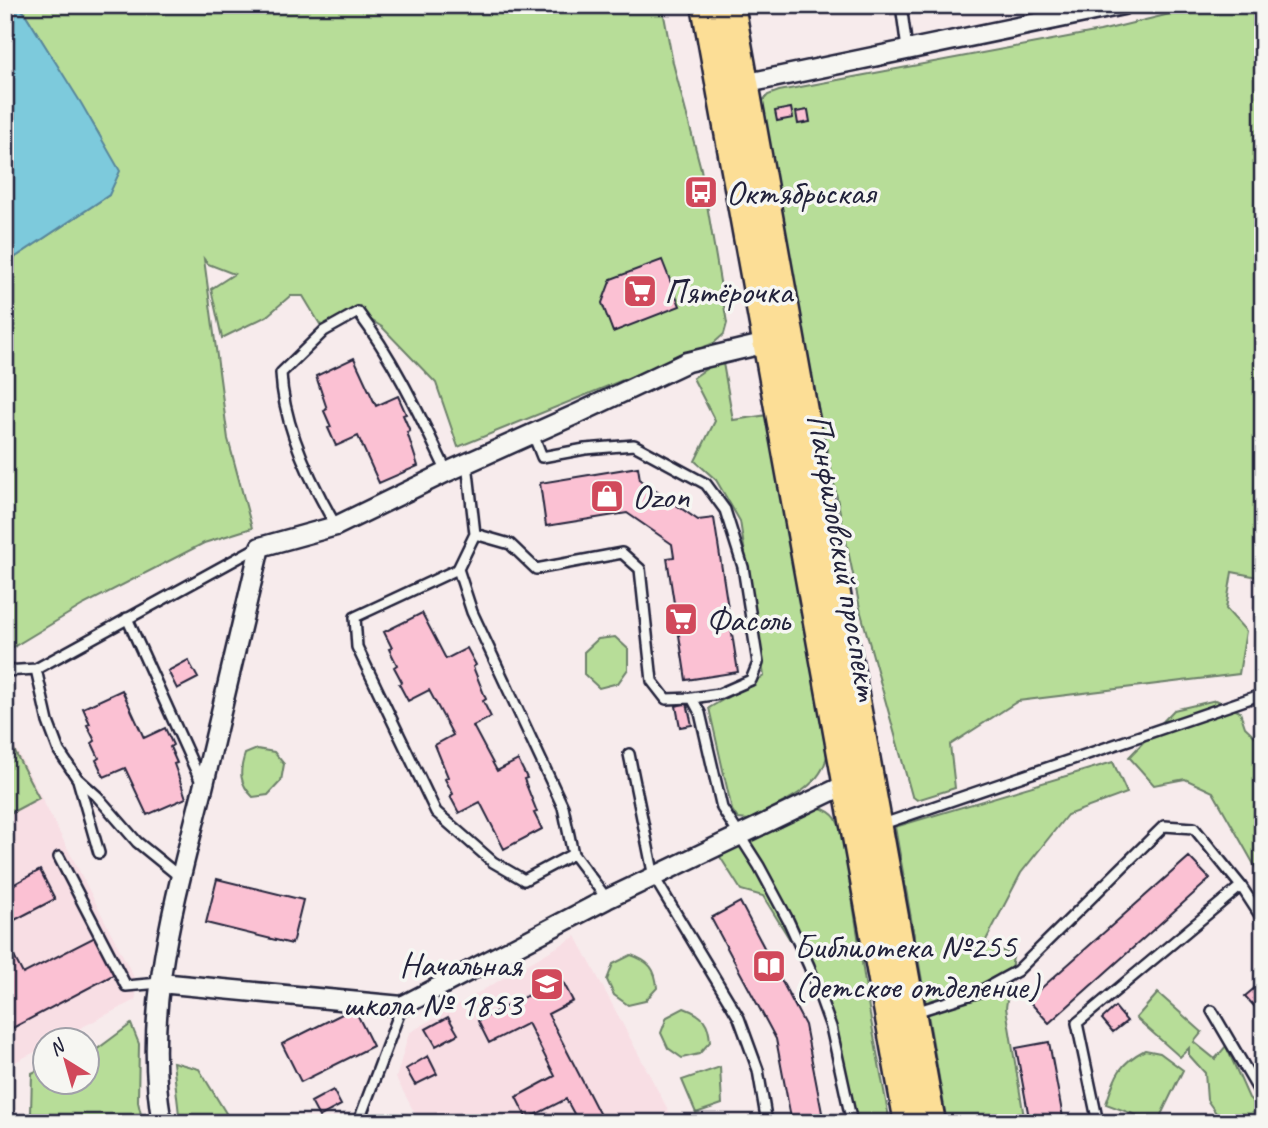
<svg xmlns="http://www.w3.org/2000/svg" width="1268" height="1128" font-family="Caveat,sans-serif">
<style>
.built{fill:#f8dee4}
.green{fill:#b7dd98;stroke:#6c806a;stroke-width:2}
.water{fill:#7dcadc;stroke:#59879c;stroke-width:2}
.building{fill:#fbc1d3;stroke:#22223b;stroke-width:2}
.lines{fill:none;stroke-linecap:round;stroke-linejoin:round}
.service-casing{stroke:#22223b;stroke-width:14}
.minor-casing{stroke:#22223b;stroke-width:23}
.primary-casing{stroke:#22223b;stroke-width:33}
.service{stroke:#f6f6f2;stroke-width:9}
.minor{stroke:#f6f6f2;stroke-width:18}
.primary{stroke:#fcde96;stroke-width:28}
.labels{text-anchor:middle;stroke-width:7;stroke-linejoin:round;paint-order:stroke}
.poi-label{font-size:35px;fill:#22223b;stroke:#f6f6f2;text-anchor:start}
.street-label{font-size:35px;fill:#22223b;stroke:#f6f6f2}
</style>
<rect width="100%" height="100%" fill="#f7ebec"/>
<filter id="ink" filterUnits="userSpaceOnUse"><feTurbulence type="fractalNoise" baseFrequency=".0143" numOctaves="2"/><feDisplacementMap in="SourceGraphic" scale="14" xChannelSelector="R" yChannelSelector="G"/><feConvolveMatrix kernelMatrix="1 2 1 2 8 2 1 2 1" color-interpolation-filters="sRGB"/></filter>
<g filter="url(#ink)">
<path class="built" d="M5,727L138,985L135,1000L57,1040H46L45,1047L5,1067Z
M576,936L675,1123H420L396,1078L409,1033Z"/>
<path class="green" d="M16,5H662L673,63L701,169L727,323L724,334L714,343L458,447L436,383L382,327L358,312L324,331L303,296H290L267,316L222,338L211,289L234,274L208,264L204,259L228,439L252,528L204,543L83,605L5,652V264L109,195L99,134L24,12Z
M1215,5H1263V578L1232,572L1226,609L1246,631L1239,674L1018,701L950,745L955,788L917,800L912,796L861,613L758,118V106L768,95L779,91L1100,31L1178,12Z
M723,363L733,420L768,415L827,756C820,791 777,804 749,820L738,819L732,810L709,708L764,676L740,521L716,480L695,461L715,421L693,378L709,367Z
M615,637L628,649V669L618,683L599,688L584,674V652L598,639Z
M1216,700L1240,712L1245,727L1263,744V868H1256L1213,792L1185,779L1154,785L1129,757L1174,710Z
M5,733L39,798L5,816Z
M257,749L274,752L284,764L281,781L268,795L253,797C239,783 239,772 245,754Z
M1113,762L1127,793L1067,815L1021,873L985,942L1013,956L1006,1008L1025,1123H947L895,827Z
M818,807C836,813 838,820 843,838L870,1015L890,1123H849L821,990L763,896L741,890L717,852Z
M631,955C649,961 656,969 657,988L645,1001L628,1005L614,995L607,980L613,964Z
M1158,993L1202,1032L1194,1042L1215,1059L1226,1046L1249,1098L1263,1112V1123H1223L1207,1100L1205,1073L1189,1055V1048L1180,1057L1136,1018Z
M684,1008C703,1015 709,1022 710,1042L699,1054L682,1058L668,1048L661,1033L667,1017Z
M131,1024L139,1044L138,1102L143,1123H42L31,1113L32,1073L45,1067L46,1082H88V1056Z
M1145,1050L1160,1053L1183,1070L1157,1123L1106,1104C1115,1077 1118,1064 1145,1050Z
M173,1062L199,1069L232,1123H180Z
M720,1067L722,1104L696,1113L682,1080Z"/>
<path class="water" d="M5,5H16L24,12L81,103L120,171L109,195L5,264Z"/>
<path class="building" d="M791,108L793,118L777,121L775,111Z
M808,110L810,122L798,124L796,112Z
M662,260L680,306L613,332L602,303L611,279Z
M354,358L376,406L398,396L406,414L403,415L410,431L407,432L418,466L379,483L358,436L336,446L328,428L331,427L324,411L327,409L316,376Z
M638,467L640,480L698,520L714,518L738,672L686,680L667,558L674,557L672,544L627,513L546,526L540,483Z
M422,613L446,659L467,648L476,665L473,667L486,699L483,701L491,717L473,726L497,771L518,760L527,778L524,779L537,812L534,813L542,829L504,849L480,802L459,813L450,796L453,794L445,779L448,777L435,745L453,735L429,690L408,701L399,684L402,682L394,667L397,665L389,649L392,648L384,632Z
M188,660L198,678L177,689L168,671Z
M122,690L144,738L165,728L173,745L170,747L177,763L174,764L186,798L147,815L125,768L104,777L96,760L99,758L92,743L95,741L87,725L90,724L83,708Z
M687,703L692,725L680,727L676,706Z
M1189,857L1210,879L1049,1023L1028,1000Z
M40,870L55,899L5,925V889Z
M217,879L303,900L292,944L206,923Z
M740,902L805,1025L824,1123H792L776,1039L711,918Z
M95,937L115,974L5,1032V984L8,982L5,977V939L23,974Z
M561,978L573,1001L548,1014L604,1123H579L566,1099L527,1119L516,1097L555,1076L528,1023L489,1043L478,1021Z
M1263,981V1016L1245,996Z
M1115,1007L1127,1021L1113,1032L1102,1019Z
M354,1008L373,1046L301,1082L282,1044Z
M448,1017L458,1034L436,1046L426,1029Z
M1049,1042L1064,1123H1030L1016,1048Z
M428,1056L437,1074L415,1085L406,1069Z
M333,1090L341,1105L319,1117L311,1102Z"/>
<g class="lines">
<g class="service-casing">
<path id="service" d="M901,5L907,49
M533,434L542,457L585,449L634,445L706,484L725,510L743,567L758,663L751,680L719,694L692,698
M467,463L475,534L458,569L472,612L563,807L573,854L607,899
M336,526C310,481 283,425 281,373L324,331L358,312C395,361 420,416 447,472
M475,534L510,544L536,569L622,553L640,569L652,681L666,699L692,698L700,713L722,808L759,866L788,920L809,966L831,1027L852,1123
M458,569L355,617L357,647L436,812L493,862L524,880L573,854
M127,618L201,782
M5,671L36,669
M629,754L654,877L739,1018L758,1070L767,1123
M78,780L99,853
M880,825L1263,694
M59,857L126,986L160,983
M180,877L137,842L97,796L77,778L59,751L48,722L36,669L258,547
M1212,1011L1263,1098
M915,1012L979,992L1017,971L1164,826L1194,828L1241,886L1263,920
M358,1123L402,1006
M1098,1123L1077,1023L1241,886"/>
</g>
<g class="minor-casing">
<path id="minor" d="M743,84L1123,5
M160,983L402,1006L607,899L847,784
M162,1123C141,1008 177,894 204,784C223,705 241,626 260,547L336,526L447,472L579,413L687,362L767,343"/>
</g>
<g class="primary-casing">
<path id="primary" d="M706,5L909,1123
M730,5L931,1123"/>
</g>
<use href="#service" class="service"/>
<use href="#minor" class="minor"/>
<use href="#primary" class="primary"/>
</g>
</g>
<defs>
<g id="bus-square" transform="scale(1.75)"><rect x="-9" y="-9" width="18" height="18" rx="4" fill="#d1495b" stroke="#f6f6f2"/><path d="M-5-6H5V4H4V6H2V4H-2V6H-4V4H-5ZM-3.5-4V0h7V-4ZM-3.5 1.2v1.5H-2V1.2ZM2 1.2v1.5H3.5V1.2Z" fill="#fff"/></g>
<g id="supermarket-square" transform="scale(1.75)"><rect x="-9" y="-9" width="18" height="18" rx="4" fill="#d1495b" stroke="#f6f6f2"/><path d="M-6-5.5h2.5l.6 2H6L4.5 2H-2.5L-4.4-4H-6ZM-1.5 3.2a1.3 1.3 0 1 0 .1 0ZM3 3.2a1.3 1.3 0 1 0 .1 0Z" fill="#fff"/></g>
<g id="shop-square" transform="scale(1.75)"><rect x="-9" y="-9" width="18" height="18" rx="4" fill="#d1495b" stroke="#f6f6f2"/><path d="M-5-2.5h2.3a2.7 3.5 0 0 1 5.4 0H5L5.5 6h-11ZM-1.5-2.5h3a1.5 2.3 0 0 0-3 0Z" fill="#fff"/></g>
<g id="library-square" transform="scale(1.75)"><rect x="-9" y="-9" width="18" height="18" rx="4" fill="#d1495b" stroke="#f6f6f2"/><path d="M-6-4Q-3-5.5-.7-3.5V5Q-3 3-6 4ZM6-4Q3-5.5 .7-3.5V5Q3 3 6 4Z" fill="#fff"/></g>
<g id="school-square" transform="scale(1.75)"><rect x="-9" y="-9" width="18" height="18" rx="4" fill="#d1495b" stroke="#f6f6f2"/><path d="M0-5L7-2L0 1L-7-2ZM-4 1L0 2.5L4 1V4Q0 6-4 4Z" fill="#fff"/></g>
</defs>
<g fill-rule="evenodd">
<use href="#bus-square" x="701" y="192"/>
<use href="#supermarket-square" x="640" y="291"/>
<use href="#shop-square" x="607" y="496"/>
<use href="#supermarket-square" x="681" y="619"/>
<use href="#library-square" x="769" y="966"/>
<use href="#school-square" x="547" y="984"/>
</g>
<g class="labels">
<g class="poi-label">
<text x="726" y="204">Октябрьская</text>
<text x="664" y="303">Пятёрочка</text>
<text x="632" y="508">Ozon</text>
<text x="706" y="631">Фасоль</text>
<text x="794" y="958">Библиотека №255<tspan x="794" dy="40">(детское отделение)</tspan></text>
<text x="522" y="976" text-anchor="end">Начальная<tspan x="522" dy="40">школа № 1853</tspan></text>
</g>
<g class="street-label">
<text transform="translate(844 557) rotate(80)" y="12">Панфиловский проспект</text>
</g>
</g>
<rect width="1268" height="1128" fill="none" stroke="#f6f6f2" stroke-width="28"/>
<rect x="14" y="14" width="1240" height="1100" fill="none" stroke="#22223b" stroke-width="2.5" filter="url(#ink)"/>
<g transform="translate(66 1061) rotate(323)"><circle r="33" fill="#f6f6f2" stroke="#a1a1a9" stroke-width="2"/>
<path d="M0-5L12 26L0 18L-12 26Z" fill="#d1495b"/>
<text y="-10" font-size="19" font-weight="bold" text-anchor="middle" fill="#22223b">N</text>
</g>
</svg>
